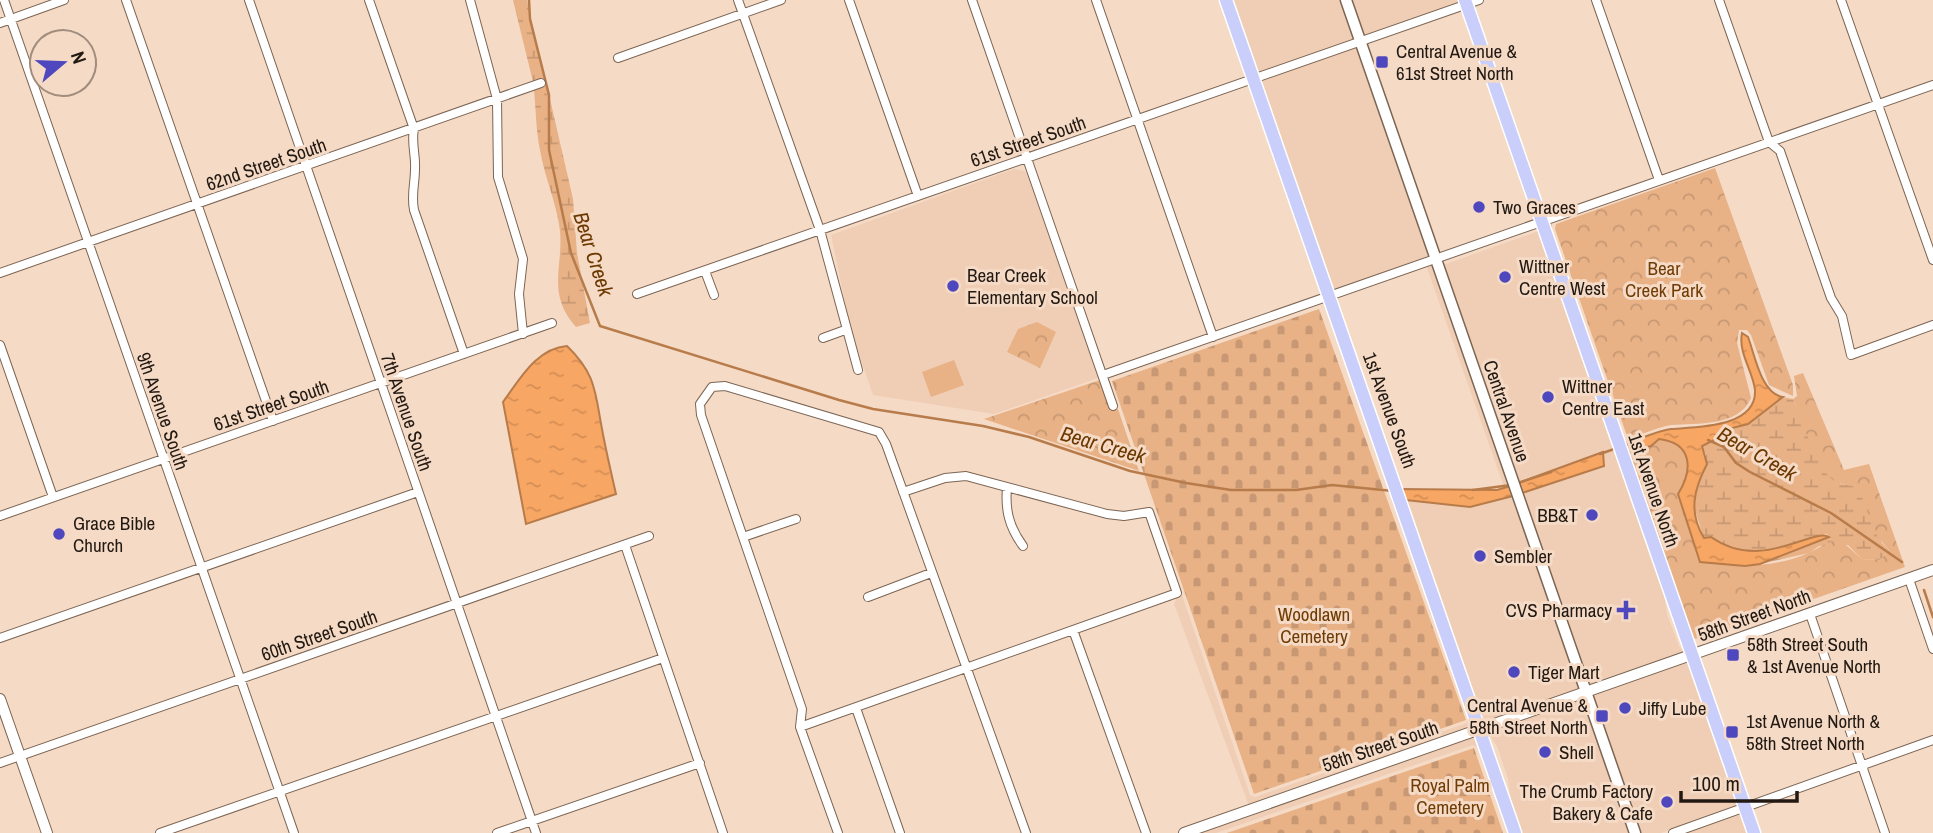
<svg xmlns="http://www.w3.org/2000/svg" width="1933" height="833" font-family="'Archivo Narrow',sans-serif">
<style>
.built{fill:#f0ceb5}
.grass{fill:#e8b186}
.wetland{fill:url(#wetland-marsh)}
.cemetery{fill:url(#cemetery-stones)}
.park{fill:url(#park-crowns)}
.water{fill:url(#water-ripples);stroke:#b87c4b;stroke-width:2}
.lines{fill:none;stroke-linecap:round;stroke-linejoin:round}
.stream{stroke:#b87c4b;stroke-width:2.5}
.minor-casing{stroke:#7c6553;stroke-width:10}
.tertiary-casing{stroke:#7c6553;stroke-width:12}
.secondary-casing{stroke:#7c6553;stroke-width:13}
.primary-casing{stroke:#fff;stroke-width:15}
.minor{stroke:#fff;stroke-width:8}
.tertiary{stroke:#fff;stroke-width:10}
.secondary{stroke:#fff;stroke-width:10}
.primary{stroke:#cacefb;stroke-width:12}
.poi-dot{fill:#4e47be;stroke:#f5dac6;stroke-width:2.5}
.labels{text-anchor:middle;stroke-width:6;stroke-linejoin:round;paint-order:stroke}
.poi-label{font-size:19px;fill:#221912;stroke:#f5dac6;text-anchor:start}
.street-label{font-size:19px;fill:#221912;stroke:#f5dac6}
.park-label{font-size:19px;fill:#703c06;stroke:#f5dac6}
.water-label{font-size:21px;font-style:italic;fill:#6b3800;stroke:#f5dac6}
</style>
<defs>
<pattern id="wetland-marsh" width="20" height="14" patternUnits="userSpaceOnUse" patternTransform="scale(1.75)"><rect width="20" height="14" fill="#e8b186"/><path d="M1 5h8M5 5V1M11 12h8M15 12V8" fill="none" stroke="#c79873"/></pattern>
<pattern id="cemetery-stones" width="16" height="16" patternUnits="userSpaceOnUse" patternTransform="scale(1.75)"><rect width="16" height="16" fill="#e8b186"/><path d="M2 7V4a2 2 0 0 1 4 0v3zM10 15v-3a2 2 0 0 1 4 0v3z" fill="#c79873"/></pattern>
<pattern id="park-crowns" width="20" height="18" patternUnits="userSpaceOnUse" patternTransform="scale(1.75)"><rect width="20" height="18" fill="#e8b186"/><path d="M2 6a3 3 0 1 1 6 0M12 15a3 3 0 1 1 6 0" fill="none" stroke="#c79873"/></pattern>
<pattern id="water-ripples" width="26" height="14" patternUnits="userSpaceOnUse" patternTransform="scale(1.75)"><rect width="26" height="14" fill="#f8a663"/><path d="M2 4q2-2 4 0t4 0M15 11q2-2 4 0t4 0" fill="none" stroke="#d48e55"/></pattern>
</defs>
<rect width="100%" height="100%" fill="#f5dac6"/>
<path class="built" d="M1231,0H1342L1355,39L1256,74Z
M1351,0H1460L1461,2L1364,36Z
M1358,47L1430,256L1332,291L1259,82Z
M1014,169L1025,171L1028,176L1098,378L994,414L873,395L851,331L831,235Z
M1539,231L1663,587L1667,614L1679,646L1685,654L1590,688L1522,493L1604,466L1603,452L1518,483L1443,265Z
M1433,263L1510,486L1504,487L1426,265Z
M1513,496L1581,691L1483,725L1406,500L1470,507Z
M1391,499H1396L1474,728L1249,806L1174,604L1177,597L1182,595L1250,795L1255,797L1467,723L1470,718Z
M1690,660L1739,805L1661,833H1640L1592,696Z
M1584,699L1631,833H1520L1511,806L1508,779L1497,746L1487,732Z
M1477,735L1511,833H1507L1478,747L1473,745L1216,833H1197Z
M1742,812L1749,833H1685Z"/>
<path class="grass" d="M954,360L964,385L931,397L922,372Z"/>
<path class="wetland" d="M513,0H527L545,81L544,78L533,82Z
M547,86L573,199L577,253L590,323L576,327C544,291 566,264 559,224C555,199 544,175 540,150C536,131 536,110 534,90Z
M1783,397L1793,399L1821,463L1841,484L1858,486L1882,543L1889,550L1880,560L1862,559L1848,545L1819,546L1809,553L1760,564L1828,537L1827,534C1817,536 1810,540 1801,543C1771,555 1738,556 1711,537L1704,539L1692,500L1706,455L1702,446L1730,432L1732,428L1748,424Z"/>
<path class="cemetery" d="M1319,309L1466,720L1254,794L1112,381Z
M1474,748L1503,833H1227Z"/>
<path class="park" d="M1715,168L1793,385V396L1769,385L1751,335L1747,330H1739L1737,343L1751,398C1739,427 1696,423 1671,425C1658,427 1641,435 1628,439L1555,229L1556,224Z
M1552,224L1551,230L1625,441L1635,440L1639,449L1651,446L1659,439C1672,440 1682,447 1689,457L1685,484L1700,562C1736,566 1774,569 1808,553C1818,549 1827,542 1838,538L1862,559L1880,560L1889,550L1877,536L1858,487C1849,485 1840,485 1832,479C1817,469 1801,417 1793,399L1797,396L1794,376L1803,373L1844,470L1869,464L1905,567L1699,639L1692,638L1548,226Z
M1037,322L1056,332L1040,368L1007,352L1018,329Z
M1100,380L1110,411L1118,409L1139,471L984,419Z"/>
<path class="water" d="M1742,333L1748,337C1755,355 1761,394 1783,397L1748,424L1732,428L1730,432L1702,446L1707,464C1694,489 1688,512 1704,538L1711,537C1762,573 1812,527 1829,537L1760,564L1745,566L1700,562L1678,494C1693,470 1693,443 1659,439L1651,446L1638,449L1635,440C1646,437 1660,430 1671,429C1696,427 1757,428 1755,390C1753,371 1738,353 1742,333Z
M567,346C596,374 595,392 602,429C606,451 611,472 616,494L526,524L503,402C520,379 537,348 567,346Z
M1603,452L1604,466L1522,493L1518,483Z
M1510,486L1513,496L1470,507L1406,500L1402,489L1497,490Z"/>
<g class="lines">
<path class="stream" d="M529,0L530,19L549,95V150L571,253L600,326L839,400L873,409L983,426L1029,437L1130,471L1186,483L1231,490H1296L1332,485L1393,491
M1708,440L1724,447L1736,463L1750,472L1831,513L1902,562
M1623,446L1637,441
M1600,454L1617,448
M1518,483L1551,472
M1473,490L1511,485
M1924,590L1933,617"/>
<g class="minor-casing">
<path id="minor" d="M4,0L294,833
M126,0L273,421
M249,0L536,833
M369,0L414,129C411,143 416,155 415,169C415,184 411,195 414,210L464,354
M470,0L497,99L498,177L523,259L519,294L523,334
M738,0L820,230L858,370
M849,0L918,196
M972,0L1113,406
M1096,0L1213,337
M1596,0L1659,180
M1719,0L1769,142L1780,151L1831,298L1842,316L1851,355L1933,325
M1841,0L1933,260
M0,23L64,0
M618,58L781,0
M705,271L714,295
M0,273L541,83
M637,294L1479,0
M823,338L845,330
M0,345L53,497
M1103,375L1933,85
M1007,487C1005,510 1009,527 1023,546
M0,516L552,323
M743,537L796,519
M625,545L723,833
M1909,579L1933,649
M868,597L931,573
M1810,614L1885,833
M1073,630L1146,833
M0,638L418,492
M856,708L900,833
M800,727L1177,593L1149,512L1124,516L1107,514L966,476L945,478L903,492
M0,763L649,536
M160,833L663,658
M497,833L700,763
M838,833L800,727L802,709L701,415L700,404L712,387L725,386L879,432L886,444L1026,833
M1673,833L1933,740"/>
</g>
<g class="tertiary-casing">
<path id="tertiary" d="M0,699L47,833
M1184,833L1933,570"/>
</g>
<g class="secondary-casing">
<path id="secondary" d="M1346,0L1635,833"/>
</g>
<g class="primary-casing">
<path id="primary" d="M1226,0L1515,833
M1465,0L1754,833"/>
</g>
<use href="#minor" class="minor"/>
<use href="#tertiary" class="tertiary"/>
<use href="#secondary" class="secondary"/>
<use href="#primary" class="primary"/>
</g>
<g class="poi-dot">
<rect x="1375" y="55" width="14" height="14" rx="3.5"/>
<circle cx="1479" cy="207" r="7"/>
<circle cx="1505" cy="277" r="7"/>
<circle cx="953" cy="286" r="7"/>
<circle cx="1548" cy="397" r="7"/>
<circle cx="1592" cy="515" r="7"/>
<circle cx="59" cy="534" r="7"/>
<circle cx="1480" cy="556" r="7"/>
<path d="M1622.5 599.5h7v7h7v7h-7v7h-7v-7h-7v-7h7z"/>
<rect x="1726" y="648" width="14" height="14" rx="3.5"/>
<circle cx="1514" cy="672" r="7"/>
<circle cx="1625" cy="708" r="7"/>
<rect x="1595" y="709" width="14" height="14" rx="3.5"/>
<rect x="1725" y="725" width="14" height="14" rx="3.5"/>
<circle cx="1545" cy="752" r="7"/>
<circle cx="1667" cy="802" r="7"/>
</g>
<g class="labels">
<g class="poi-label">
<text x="1396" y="58">Central Avenue &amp;<tspan x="1396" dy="22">61st Street North</tspan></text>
<text x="1493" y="214">Two Graces</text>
<text x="1519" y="273">Wittner<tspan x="1519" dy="22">Centre West</tspan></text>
<text x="967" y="282">Bear Creek<tspan x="967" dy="22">Elementary School</tspan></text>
<text x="1562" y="393">Wittner<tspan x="1562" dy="22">Centre East</tspan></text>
<text x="1578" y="522" text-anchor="end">BB&amp;T</text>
<text x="73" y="530">Grace Bible<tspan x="73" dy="22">Church</tspan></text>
<text x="1494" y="563">Sembler</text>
<text x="1612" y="617" text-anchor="end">CVS Pharmacy</text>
<text x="1747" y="651">58th Street South<tspan x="1747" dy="22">&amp; 1st Avenue North</tspan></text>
<text x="1528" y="679">Tiger Mart</text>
<text x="1588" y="712" text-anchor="end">Central Avenue &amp;<tspan x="1588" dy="22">58th Street North</tspan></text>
<text x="1639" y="715">Jiffy Lube</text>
<text x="1746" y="728">1st Avenue North &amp;<tspan x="1746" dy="22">58th Street North</tspan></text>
<text x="1559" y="759">Shell</text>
<text x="1653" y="798" text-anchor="end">The Crumb Factory<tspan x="1653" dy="22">Bakery &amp; Cafe</tspan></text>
</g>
<g class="street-label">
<text transform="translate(1028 141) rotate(-19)" y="7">61st Street South</text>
<text transform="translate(266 164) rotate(-19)" y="7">62nd Street South</text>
<text transform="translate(271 405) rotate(-19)" y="7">61st Street South</text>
<text transform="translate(1390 410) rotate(70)" y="7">1st Avenue South</text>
<text transform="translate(163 411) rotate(71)" y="7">9th Avenue South</text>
<text transform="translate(1507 411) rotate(71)" y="7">Central Avenue</text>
<text transform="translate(407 412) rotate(71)" y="7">7th Avenue South</text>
<text transform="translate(1654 490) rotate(71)" y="7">1st Avenue North</text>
<text transform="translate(1754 615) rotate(-20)" y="7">58th Street North</text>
<text transform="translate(319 635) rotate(-19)" y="7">60th Street South</text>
<text transform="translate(1380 746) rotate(-19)" y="7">58th Street South</text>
</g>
<g class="park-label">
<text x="1664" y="275">Bear<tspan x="1664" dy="22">Creek Park</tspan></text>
<text x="1314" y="621">Woodlawn<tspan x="1314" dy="22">Cemetery</tspan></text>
<text x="1450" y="792">Royal Palm<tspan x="1450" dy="22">Cemetery</tspan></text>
</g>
<g class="water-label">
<text transform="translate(593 254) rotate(72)" y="7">Bear Creek</text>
<text transform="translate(1103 445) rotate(16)" y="7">Bear Creek</text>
<text transform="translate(1757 454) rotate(30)" y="7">Bear Creek</text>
</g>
</g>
<g transform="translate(63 63) rotate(71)"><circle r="33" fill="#f5dac6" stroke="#a18d7e" stroke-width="2"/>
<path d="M0-5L12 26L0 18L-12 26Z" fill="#4e47be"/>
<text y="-10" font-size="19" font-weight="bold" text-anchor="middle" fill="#221912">N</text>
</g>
<path d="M1681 791v10h116v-10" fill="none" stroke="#221912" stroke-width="3.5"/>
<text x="1692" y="791" font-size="21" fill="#221912" stroke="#f5dac6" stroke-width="5" paint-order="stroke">100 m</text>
</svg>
